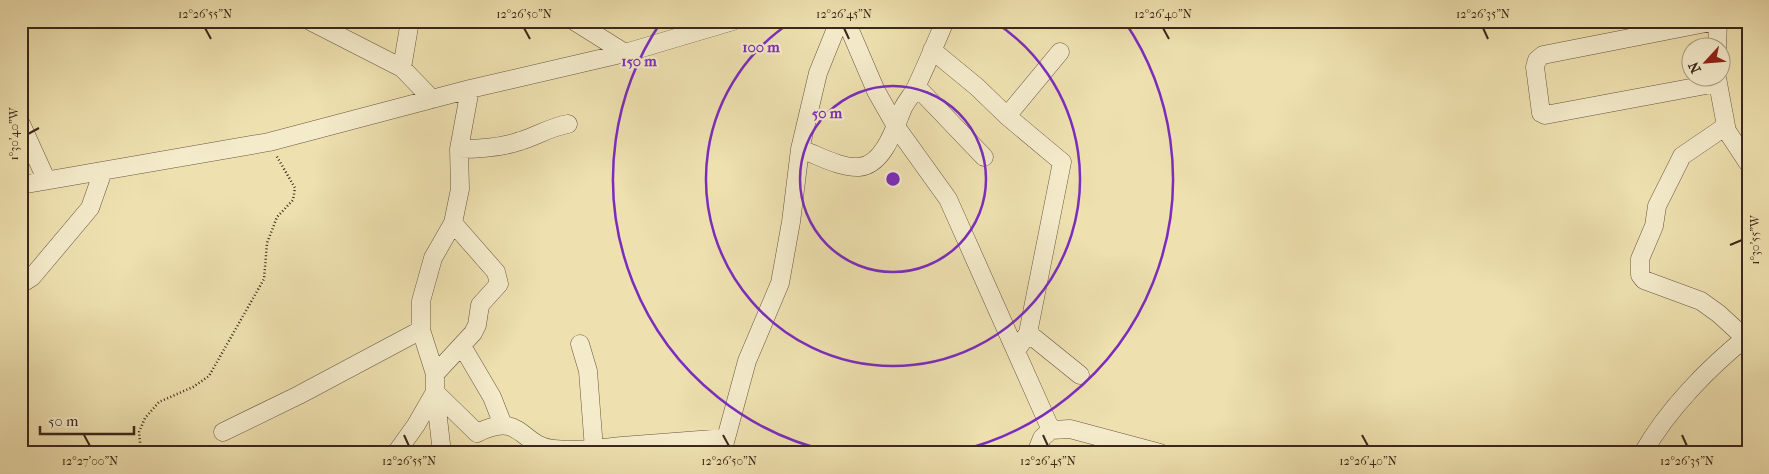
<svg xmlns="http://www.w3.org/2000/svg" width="1769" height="474" font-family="'IM FELL French Canon',serif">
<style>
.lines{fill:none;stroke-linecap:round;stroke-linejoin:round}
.minor-casing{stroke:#68553f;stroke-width:19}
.path{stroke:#3b271a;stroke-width:2.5;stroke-dasharray:1 2.5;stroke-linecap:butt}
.minor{stroke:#f4ebcb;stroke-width:18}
.ticks{fill:none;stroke:#3b271a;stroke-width:2}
.ring{fill:none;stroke:#7b2cbf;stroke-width:2.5}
.centre{fill:#7b2cbf;stroke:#f4ebcb;stroke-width:2.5}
.ring-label{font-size:15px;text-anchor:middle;font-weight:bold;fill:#7b2cbf;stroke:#f4ebcb;stroke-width:4.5;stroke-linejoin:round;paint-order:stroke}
.neatline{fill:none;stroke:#3b271a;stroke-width:2}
.ticks-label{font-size:12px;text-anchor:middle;fill:#3b271a}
</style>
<rect width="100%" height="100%" fill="#eee0af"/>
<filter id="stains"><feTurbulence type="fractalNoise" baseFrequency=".004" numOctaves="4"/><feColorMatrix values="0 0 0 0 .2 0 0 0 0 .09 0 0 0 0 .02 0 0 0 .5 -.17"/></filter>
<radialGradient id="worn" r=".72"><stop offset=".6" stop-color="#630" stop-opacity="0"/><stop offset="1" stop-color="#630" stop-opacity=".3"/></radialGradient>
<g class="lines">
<g class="minor-casing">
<path id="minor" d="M310,21L402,68L432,99
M574,21L625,53
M846,21L876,91L897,128L948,199L1051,430L1070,429L1160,453
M1716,21L1543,55L1537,60L1535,67L1541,113L1545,115L1717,83
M1717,48L1718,21
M932,50L977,87L1007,116L1062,162L1028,333L1016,351
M402,68L410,21
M1717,78L1726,126L1682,156L1657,206L1654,226L1640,259V275L1644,280L1701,301L1719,314L1745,338
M917,87L984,157
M1007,116L1060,52
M21,124L46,179
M1725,128L1748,163
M459,149C480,149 500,148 520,141C537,136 550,127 568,124
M800,149C818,155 839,168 859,167C884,165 895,127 903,108C907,100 914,93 917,85C927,64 936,42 945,21
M21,185L269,142L470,89L625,53L733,21
M21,284L32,277L90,208L103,171
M1028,333L1080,375
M580,344L588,371L594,449
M462,346L492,397L503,425
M435,374L473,333L477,325L480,305L499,284L496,272L453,223
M223,432L299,395L421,330
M396,453L416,425L435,392L477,433C521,410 521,446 553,449C576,452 600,448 622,446C657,443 691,441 726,438
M442,453L435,392V374L421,330V301L433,258L453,223L460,189L459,149L470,89
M722,453L747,361L780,283L791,222L800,149L818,73L839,21
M1036,453L1042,438L1051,430
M1643,453C1667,410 1710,366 1748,336"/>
</g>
<path class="path" d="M141,453L139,432L145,418L159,402L193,387L209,376L264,279L267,243L277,217L293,200L295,188L276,155"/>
<use href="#minor" class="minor"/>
</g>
<path class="ticks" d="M205,28L211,39M524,28L530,39M844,28L849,39M1163,28L1169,39M1483,28L1488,39M28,134L39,128M1730,245L1742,240M84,435L90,446M404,435L409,446M723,435L729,446M1043,435L1048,446M1362,435L1368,446M1682,435L1687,446"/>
<g class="ring">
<circle cx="893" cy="179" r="93"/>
<path d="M993 21A187 187 0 1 1 793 21"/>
<path d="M832 452A280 280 0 0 1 661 22M1125 22A280 280 0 0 1 954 452"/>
</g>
<circle cx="893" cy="179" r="8" class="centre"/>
<g class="ring-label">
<text x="761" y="52">100 m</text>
<text x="639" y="66">150 m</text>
<text x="827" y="118">50 m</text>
</g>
<rect width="1769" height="474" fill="none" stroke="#eee0af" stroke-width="55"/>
<g transform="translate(1706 62) rotate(244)"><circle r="24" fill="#f4ebcb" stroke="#aa9d84"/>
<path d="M0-4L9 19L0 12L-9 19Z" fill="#8f2418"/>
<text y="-8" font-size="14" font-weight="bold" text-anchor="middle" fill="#3b271a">N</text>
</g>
<path d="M40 426v8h94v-8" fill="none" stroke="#3b271a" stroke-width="2.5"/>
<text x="48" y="426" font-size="15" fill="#3b271a" stroke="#f4ebcb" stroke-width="4" paint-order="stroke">50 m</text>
<rect x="28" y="28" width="1714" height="418" class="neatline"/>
<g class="ticks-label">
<text x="205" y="18">12°26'55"N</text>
<text x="524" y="18">12°26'50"N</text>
<text x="844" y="18">12°26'45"N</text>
<text x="1163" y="18">12°26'40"N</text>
<text x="1483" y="18">12°26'35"N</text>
<text transform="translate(14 134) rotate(-90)" y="4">1°30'40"W</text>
<text transform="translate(1755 240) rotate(-90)" y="4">1°30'55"W</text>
<text x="90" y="465">12°27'00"N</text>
<text x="409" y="465">12°26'55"N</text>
<text x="729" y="465">12°26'50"N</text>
<text x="1048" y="465">12°26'45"N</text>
<text x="1368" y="465">12°26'40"N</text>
<text x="1687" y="465">12°26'35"N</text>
</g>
<rect width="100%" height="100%" filter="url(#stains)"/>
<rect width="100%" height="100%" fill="url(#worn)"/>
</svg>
